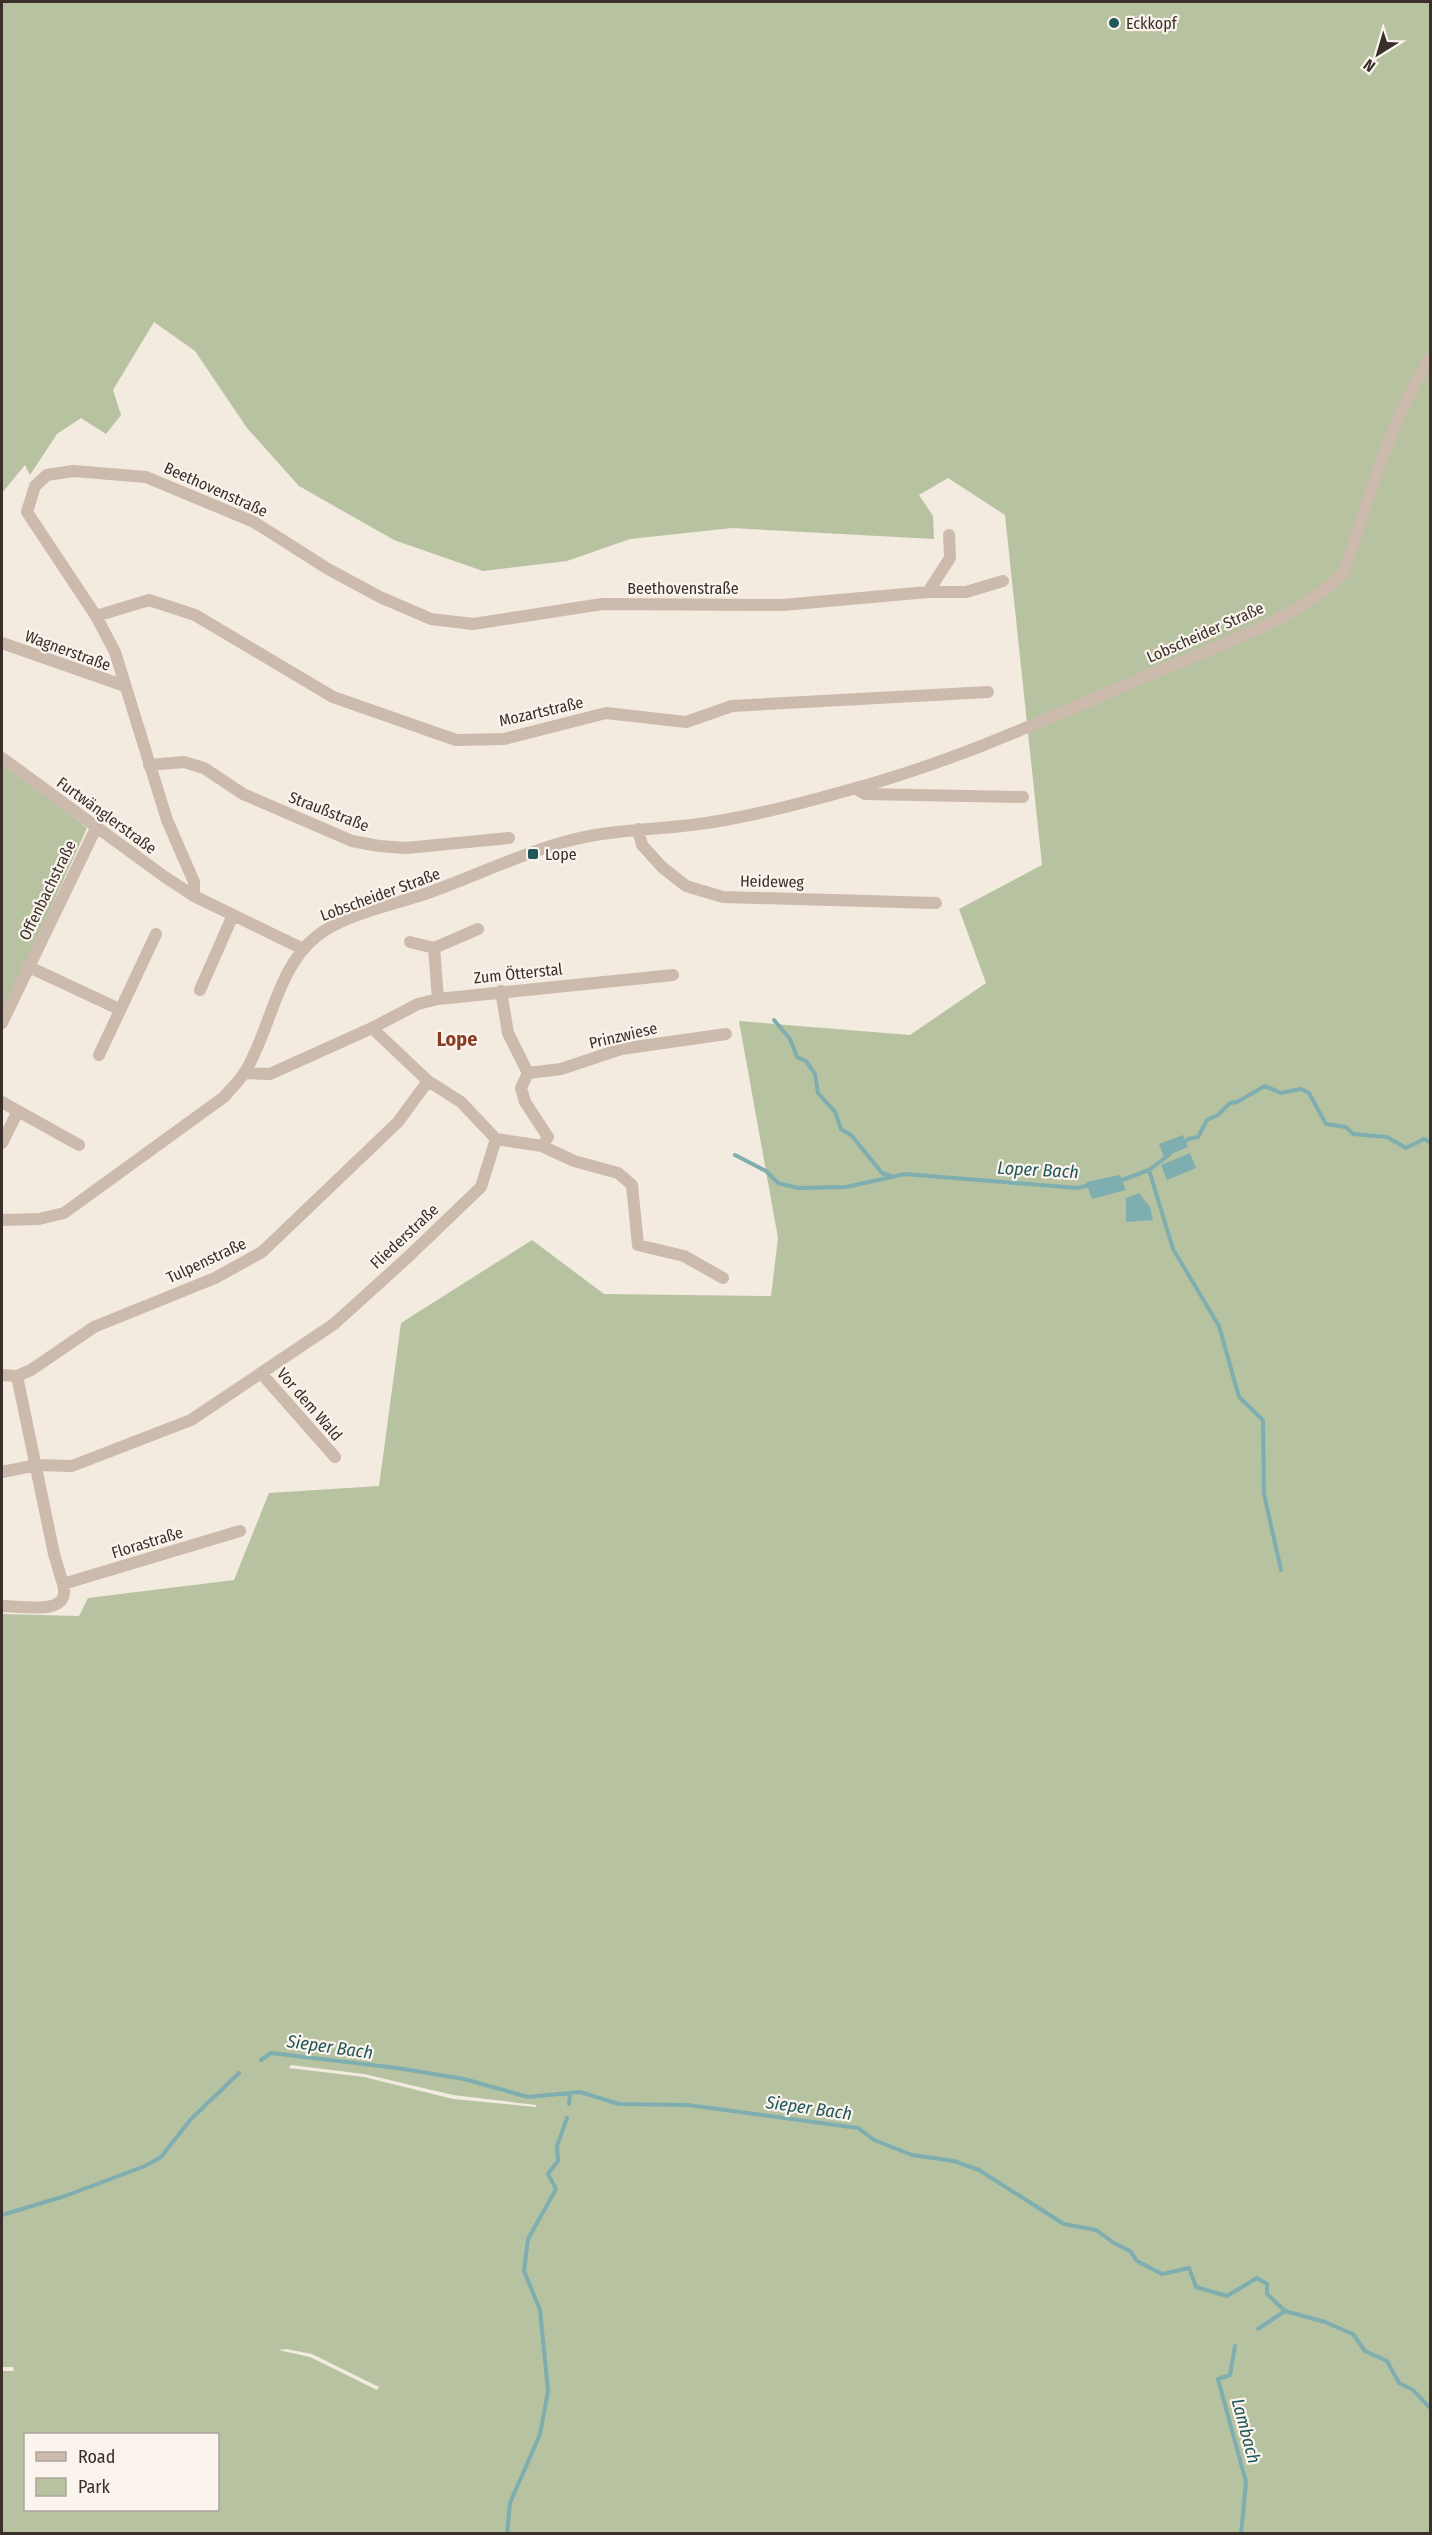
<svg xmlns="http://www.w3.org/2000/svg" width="1432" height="2535" font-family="'Fira Sans Condensed',sans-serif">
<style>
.green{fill:#b7c2a0;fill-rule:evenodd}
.water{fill:#7faeb0}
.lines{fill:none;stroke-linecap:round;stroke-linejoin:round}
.stream{stroke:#7faeb0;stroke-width:4}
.minor{stroke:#ccbaac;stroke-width:12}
.poi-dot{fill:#20575b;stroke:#faf4ed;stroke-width:2}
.labels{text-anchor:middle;stroke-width:4.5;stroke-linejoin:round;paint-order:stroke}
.poi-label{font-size:16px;fill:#3a2f2b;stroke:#faf4ed;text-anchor:start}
.street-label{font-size:16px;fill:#3a2f2b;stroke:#faf4ed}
.water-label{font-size:18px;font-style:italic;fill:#20575b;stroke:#faf4ed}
.quarter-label{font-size:20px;font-weight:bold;fill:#883c24;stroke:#faf4ed}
</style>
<rect width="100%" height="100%" fill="#f3eae0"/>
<path class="green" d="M2,2H1430V2533H2V2371H14L13,2367H2V1614L79,1616L88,1598L234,1580L269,1493L379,1486L401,1323L532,1240L604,1294L771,1296L778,1238L739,1021L910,1035L986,983L959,909L1042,865L1005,515L948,478L919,495L933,516L934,539L732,528L630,539L567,561L483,571L394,540L299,486L247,428L195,351L154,322L113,390L121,415L106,434L81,418L57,434L30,475L25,465L2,493ZM291,2065L364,2074L453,2095L536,2105V2107L453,2099L364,2077L289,2068ZM286,2349L312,2354L379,2387L377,2390L310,2357L278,2350ZM26,2434H218V2510H26Z
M2,762L87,828L2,1016Z"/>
<path class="water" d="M1183,1135L1188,1147L1164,1157L1159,1144Z
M1190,1153L1196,1168L1167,1180L1161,1165Z
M1120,1175L1126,1190L1092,1199L1086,1182Z
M1139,1193L1150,1207L1153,1220L1126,1222V1198Z"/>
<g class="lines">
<path class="stream" d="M774,1020L790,1039L797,1057L806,1061L815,1074L818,1093L835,1112L841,1129L852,1136L882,1173L893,1177
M1183,1143L1188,1139L1198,1137L1207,1120L1218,1115L1230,1103L1237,1102L1265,1086L1281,1093L1301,1089L1309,1093L1326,1124L1346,1127L1353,1134L1387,1137L1406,1148L1424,1139L1430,1142
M735,1155L766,1171L778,1183L798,1188L846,1187L905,1174L1077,1188L1091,1185
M1149,1170L1173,1249L1219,1326L1239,1397L1263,1420L1264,1494L1281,1570
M1119,1181L1149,1170L1170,1154
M261,2060L271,2053L397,2068L464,2079L528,2097L580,2092L619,2104L688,2105L858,2128L874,2140L912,2155L954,2161L979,2170L1064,2224L1096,2230L1114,2243L1130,2251L1137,2261L1162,2274L1189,2268L1196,2287L1227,2296L1257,2278L1267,2284V2294L1285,2311
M569,2104L570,2094
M2,2215L65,2196L145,2166L161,2157L191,2119L239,2073
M1258,2329L1285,2311L1325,2322L1353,2334L1365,2351L1387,2361L1399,2383L1413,2390L1430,2408
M1235,2346L1230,2375L1218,2379L1246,2482L1241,2534
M507,2534L510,2503L540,2434L548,2391L540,2310L524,2271L528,2239L556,2189L548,2174L558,2161L557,2146L567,2118"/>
<path class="minor" d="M928,592L950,558L949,535
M96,616L149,600L195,615L333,697L456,740L504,739L606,713L686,722L732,706L988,692
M2,643L125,686
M2,758L165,877L194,896
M149,765L184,762L204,768L243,794L352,841L379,846L406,848L509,838
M855,788L865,794L1023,797
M638,829L642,845L662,867L686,886L723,897L936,903
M410,942L434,948L438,999
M434,948L478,929
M303,949L194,896V882L167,820L115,652L96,616L27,512L35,486L47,475L73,471L146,477L254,522L328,569L380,597L431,619L473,624L602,604L783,605L928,592H966L1003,581
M27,966L119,1009
M200,990L233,915
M501,991L508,1033L528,1073L521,1088L525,1102L548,1137L542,1146
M2,1023L96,828
M372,1028L418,1004L438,999L673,975
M99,1055L156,934
M528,1073L561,1069L621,1049L726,1034
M2,1102L18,1111L2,1143
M18,1111L79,1145
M496,1139L542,1146L574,1161L618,1173L632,1185L638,1245L684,1256L723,1278
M2,1220L39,1219L64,1213L224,1097C231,1089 239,1081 245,1072C271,1030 276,968 317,936C343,915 392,905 425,894C471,878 517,855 564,842C606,830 649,830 692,825C747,818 803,803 856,788C963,759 1062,712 1163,669C1215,648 1309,613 1344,572C1369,500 1388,423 1430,359
M261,1373L335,1457
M2,1375L17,1376
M17,1376L31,1370L94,1327L215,1278L262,1252L398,1122L428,1081
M17,1376L54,1554L63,1584L240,1531
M2,1472L37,1465L72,1466L191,1420L334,1324L408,1257L481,1187L496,1139L461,1102L428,1081L372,1028L270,1074L244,1073
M2,1606C24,1606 72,1617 63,1584"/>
</g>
<g class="poi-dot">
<circle cx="1114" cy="23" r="6"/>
<rect x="527" y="848" width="12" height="12" rx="3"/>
</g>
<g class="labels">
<g class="poi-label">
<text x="1126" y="29">Eckkopf</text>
<text x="545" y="860">Lope</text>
</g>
<g class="street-label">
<text transform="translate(216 489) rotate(24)" y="6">Beethovenstraße</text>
<text x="683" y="594">Beethovenstraße</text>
<text transform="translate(1205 632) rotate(-24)" y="6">Lobscheider Straße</text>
<text transform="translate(68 650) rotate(20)" y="6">Wagnerstraße</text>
<text transform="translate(541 711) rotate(-13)" y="6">Mozartstraße</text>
<text transform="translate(329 811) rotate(21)" y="6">Straußstraße</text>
<text transform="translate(107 815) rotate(36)" y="6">Furtwänglerstraße</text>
<text transform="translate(772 881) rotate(1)" y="6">Heideweg</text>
<text transform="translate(47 890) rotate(-64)" y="6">Offenbachstraße</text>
<text transform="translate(380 894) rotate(-20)" y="6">Lobscheider Straße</text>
<text transform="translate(518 973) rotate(-6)" y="6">Zum Ötterstal</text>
<text transform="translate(623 1035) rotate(-13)" y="6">Prinzwiese</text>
<text transform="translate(404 1236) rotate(-43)" y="6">Fliederstraße</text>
<text transform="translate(206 1260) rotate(-25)" y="6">Tulpenstraße</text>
<text transform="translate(310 1404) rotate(49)" y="6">Vor dem Wald</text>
<text transform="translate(147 1542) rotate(-17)" y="6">Florastraße</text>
</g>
<g class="water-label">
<text transform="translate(1038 1170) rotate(3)" y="6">Loper Bach</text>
<text transform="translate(330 2047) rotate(8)" y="6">Sieper Bach</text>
<text transform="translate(809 2108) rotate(8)" y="6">Sieper Bach</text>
<text transform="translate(1246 2431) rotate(75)" y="6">Lambach</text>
</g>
<g class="quarter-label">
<text x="457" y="1046">Lope</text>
</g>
</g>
<rect width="1432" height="2535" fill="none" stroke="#3a2f2b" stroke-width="6"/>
<rect x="24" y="2433" width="195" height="78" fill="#faf4ed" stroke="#ada59f" stroke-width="1.5"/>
<rect x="36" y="2452" width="30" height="9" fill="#ccbaac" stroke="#ada59f" stroke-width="1.5"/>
<text x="78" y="2463" font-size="18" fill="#3a2f2b">Road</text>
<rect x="36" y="2478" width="30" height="18" fill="#b7c2a0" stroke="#ada59f" stroke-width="1.5"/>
<text x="78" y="2493" font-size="18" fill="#3a2f2b">Park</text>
<g transform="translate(1378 54) rotate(217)" stroke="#faf4ed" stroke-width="4.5" paint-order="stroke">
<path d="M0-4.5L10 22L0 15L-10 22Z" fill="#3a2f2b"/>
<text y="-9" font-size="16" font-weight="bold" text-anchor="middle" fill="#3a2f2b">N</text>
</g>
</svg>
